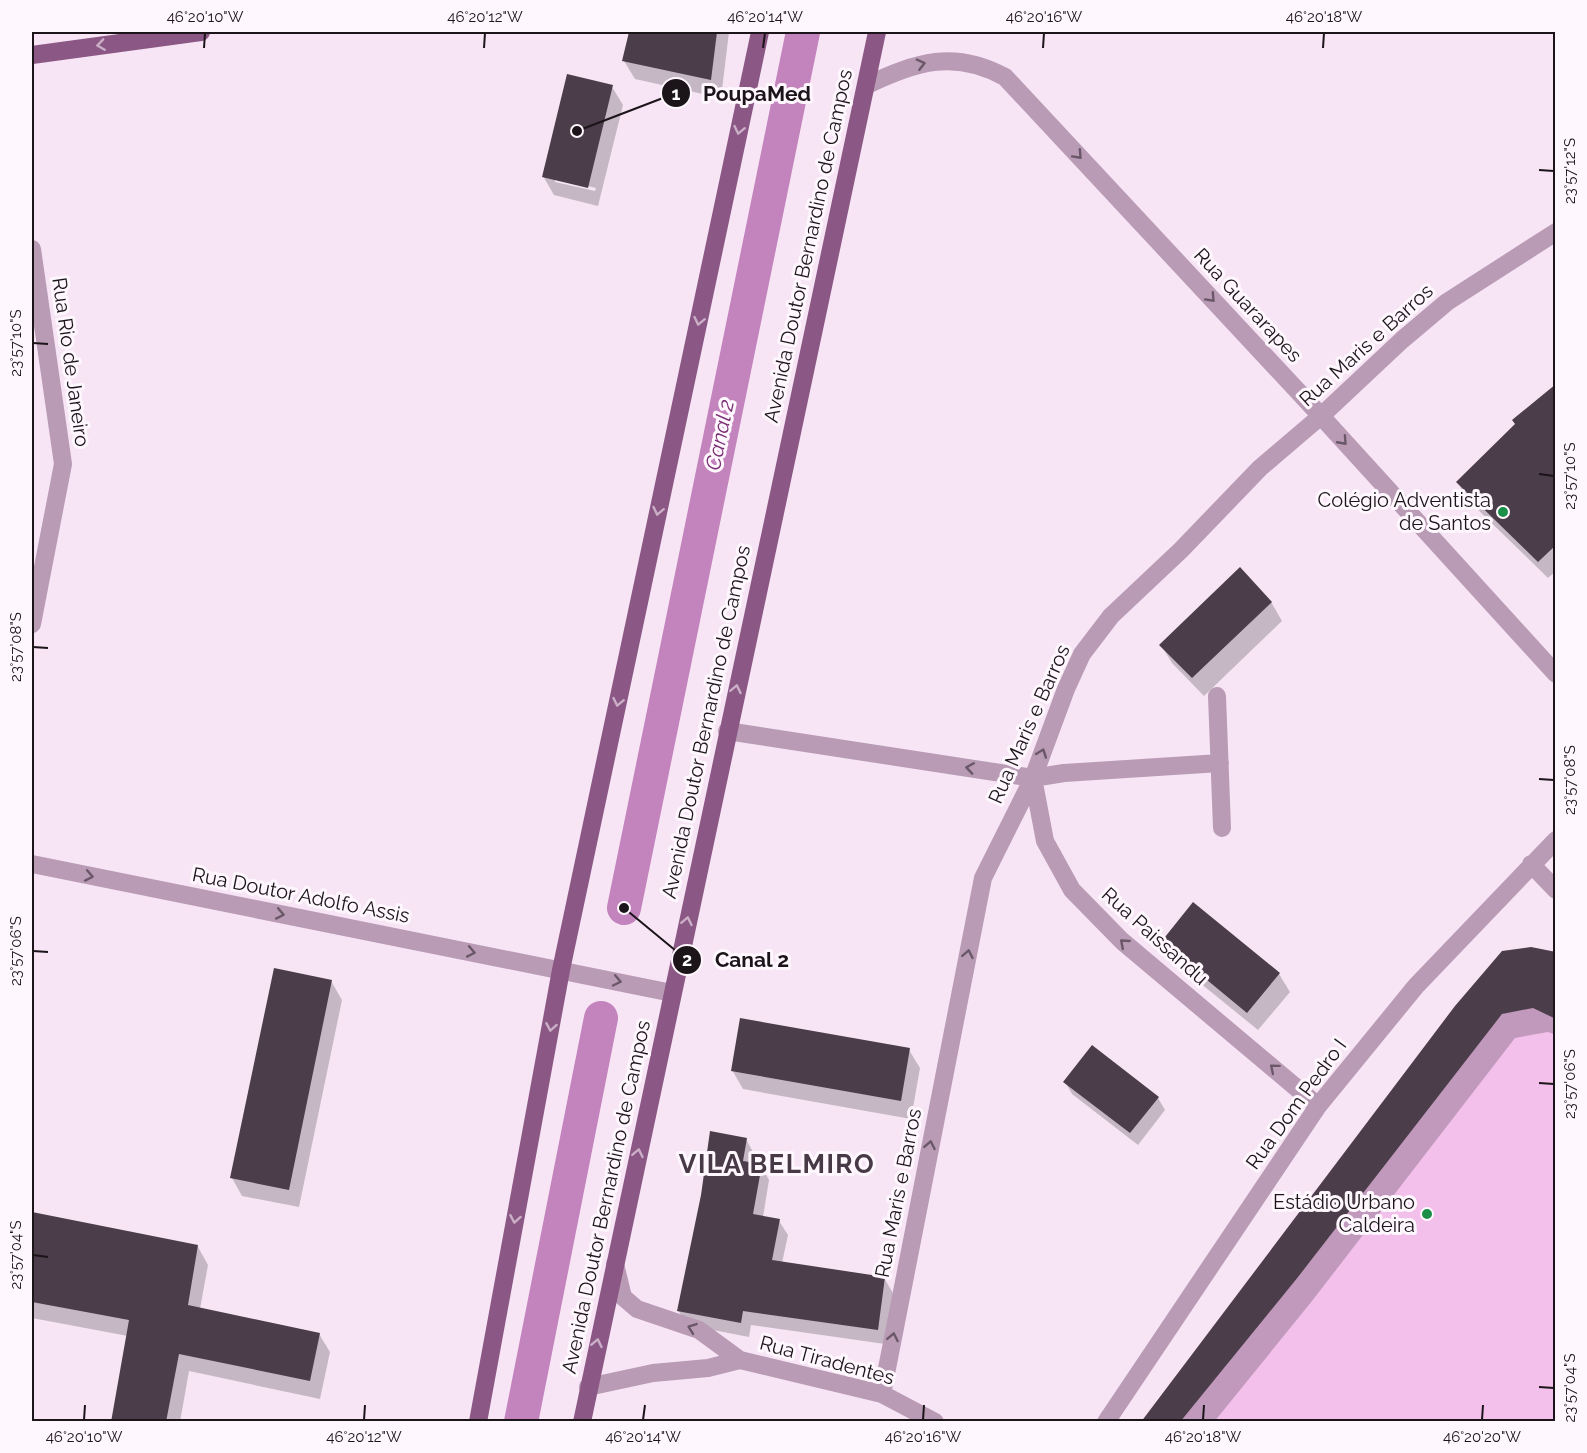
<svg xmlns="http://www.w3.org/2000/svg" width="1587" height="1453" font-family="Raleway,sans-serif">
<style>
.green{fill:#f2c0eb}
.shadow{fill:#0003;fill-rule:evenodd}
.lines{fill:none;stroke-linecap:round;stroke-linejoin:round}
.canal{stroke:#c383bc;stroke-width:34}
.building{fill:#4b3d49}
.minor{stroke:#b99bb5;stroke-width:18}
.major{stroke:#8b5885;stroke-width:18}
.oneway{stroke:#caafc7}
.oneway2{stroke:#6a5868}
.ticks{fill:none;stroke:#1b151a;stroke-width:2}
.poi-dot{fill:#1b8e48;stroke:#fef7fd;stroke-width:2}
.labels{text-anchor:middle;stroke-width:6;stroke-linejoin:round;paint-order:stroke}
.street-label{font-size:20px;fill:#1b151a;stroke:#fef7fd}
.poi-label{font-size:20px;fill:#1b151a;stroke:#fef7fd;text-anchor:end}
.water-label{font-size:21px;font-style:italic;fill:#7a2e74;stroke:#fef7fd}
.district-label{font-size:26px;font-weight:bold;letter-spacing:1.5px;fill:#473945;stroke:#fef7fd}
.leader{fill:none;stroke:#1b151a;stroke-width:2}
.callout-dot{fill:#1b151a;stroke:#fef7fd;stroke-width:2}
.mark-label{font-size:18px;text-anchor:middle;font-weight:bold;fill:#fff}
.callout-label{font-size:21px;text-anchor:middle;font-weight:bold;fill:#1b151a;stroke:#fef7fd;stroke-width:6;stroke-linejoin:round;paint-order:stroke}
.neatline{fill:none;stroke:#1b151a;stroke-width:2}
.ticks-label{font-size:15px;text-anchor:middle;fill:#1b151a}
</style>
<rect width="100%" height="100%" fill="#f7e5f5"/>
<path class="green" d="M1531,947L1555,952V1421L1141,1422L1455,1006Z"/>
<path class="shadow" d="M631,32H729L721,98L635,79L624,61Z
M612,87L623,105L598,206L554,195L543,176ZM555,178L596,188L595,191L555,182Z
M1556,386V571L1548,578L1468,500L1458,483Z
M1271,602L1282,621L1204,696L1172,663L1161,645Z
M1162,942L1279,974L1290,992L1258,1030L1173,961Z
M1556,953V1035L1548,1032L1515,1038L1312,1301L1214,1422H1143Z
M331,981L342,1000L299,1207L242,1196L232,1178Z
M909,1050L920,1068L911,1119L743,1089L732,1070Z
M1065,1082L1158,1098L1165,1110L1138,1145L1072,1094Z
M746,1139L754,1154L753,1164L761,1166L769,1180L763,1217L779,1221L788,1235L782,1263L884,1278L893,1293L885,1344L751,1325L749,1337L687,1325L678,1310Z
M32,1214L198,1247L208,1265L200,1309L319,1334L330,1352L320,1399L189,1371L180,1422H112L128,1336L32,1318Z"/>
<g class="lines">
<path class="canal" d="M624,908L803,32
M521,1422L601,1018"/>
</g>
<path class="building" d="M629,32H717L711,80L622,61Z
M567,74L613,85L588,188L542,177Z
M1556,384V545L1538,562L1456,482L1515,424L1512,420Z
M1240,567L1272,602L1192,678L1159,645Z
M1193,902L1280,973L1247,1013L1161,942Z
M1531,947L1556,952V1019L1533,1008L1502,1014L1298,1277L1180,1422H1141L1455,1006L1502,951Z
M274,968L332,980L289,1190L230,1178Z
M740,1018L910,1048L901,1101L731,1071Z
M1092,1045L1159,1097L1130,1133L1063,1082Z
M710,1131L747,1138L743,1161L762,1164L753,1214L780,1219L772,1260L885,1277L878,1330L743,1311L741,1323L677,1311L701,1195Z
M32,1212L198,1245L188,1305L320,1333L310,1381L179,1354L166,1422H111L129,1320L32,1302Z"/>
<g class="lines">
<path class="minor" d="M867,85C917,62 954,49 1005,77L1321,416L1556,674
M32,249L63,464L32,624
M1217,696L1222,828
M727,731L1033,778L1045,841L1072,890L1122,941L1318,1106
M1033,778L1064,773L1220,763
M32,864L672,993
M1531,864L1556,890
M615,1264L623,1297L637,1309L699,1330L740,1360L882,1394L935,1422
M588,1387L653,1373L708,1368L740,1360
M882,1394L983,878L1033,778L1066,689L1082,654L1111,616L1181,550L1260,468L1321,416L1402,340L1447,302L1556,232
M1106,1422L1318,1106L1416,986L1556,840"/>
<path class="major" d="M32,55L201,32
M478,1422L561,970L760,32
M582,1422L877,32"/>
</g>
<defs><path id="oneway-chevron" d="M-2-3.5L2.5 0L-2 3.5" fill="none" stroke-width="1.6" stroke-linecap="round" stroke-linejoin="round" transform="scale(1.5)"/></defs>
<g class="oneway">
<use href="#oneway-chevron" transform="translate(101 45) rotate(172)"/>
<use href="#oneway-chevron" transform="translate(739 130) rotate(102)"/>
<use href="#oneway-chevron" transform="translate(699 321) rotate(102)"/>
<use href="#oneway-chevron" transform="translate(658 511) rotate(102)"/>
<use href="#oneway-chevron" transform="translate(736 689) rotate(-78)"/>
<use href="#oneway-chevron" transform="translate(618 702) rotate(102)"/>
<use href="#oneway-chevron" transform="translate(687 921) rotate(-78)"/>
<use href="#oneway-chevron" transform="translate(551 1027) rotate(100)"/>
<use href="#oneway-chevron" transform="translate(638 1153) rotate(-78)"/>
<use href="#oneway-chevron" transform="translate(515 1219) rotate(100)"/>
<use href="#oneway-chevron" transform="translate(597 1343) rotate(-78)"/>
</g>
<g class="oneway2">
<use href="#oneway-chevron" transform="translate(921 64) rotate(-14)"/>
<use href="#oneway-chevron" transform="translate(1078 155) rotate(47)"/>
<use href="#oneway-chevron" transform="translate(1211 298) rotate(47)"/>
<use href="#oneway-chevron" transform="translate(1343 441) rotate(48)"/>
<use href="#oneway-chevron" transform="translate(1042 753) rotate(-70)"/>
<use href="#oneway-chevron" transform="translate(970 768) rotate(-171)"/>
<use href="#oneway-chevron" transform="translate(89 876) rotate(11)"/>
<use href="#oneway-chevron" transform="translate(280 914) rotate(11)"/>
<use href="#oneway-chevron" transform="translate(1124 943) rotate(-139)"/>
<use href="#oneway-chevron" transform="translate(471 952) rotate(11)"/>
<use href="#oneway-chevron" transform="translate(968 954) rotate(-79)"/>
<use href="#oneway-chevron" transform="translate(617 981) rotate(12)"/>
<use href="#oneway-chevron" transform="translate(1274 1068) rotate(-140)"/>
<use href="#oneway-chevron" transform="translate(930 1145) rotate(-79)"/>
<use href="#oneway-chevron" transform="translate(692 1328) rotate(-160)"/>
<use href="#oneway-chevron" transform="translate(893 1337) rotate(-79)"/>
</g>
<path class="ticks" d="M204,48L205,33M484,48L485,33M763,48L765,33M1043,48L1044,33M1323,48L1324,33M1539,170L1554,171M33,343L48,344M1539,474L1554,476M33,647L48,648M1539,779L1554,780M33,951L48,952M1539,1083L1554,1084M33,1255L48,1257M1539,1387L1554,1388M84,1420L85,1405M364,1420L365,1405M643,1420L645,1405M923,1420L924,1405M1203,1420L1204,1405M1482,1420L1483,1405"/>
<g class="poi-dot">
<circle cx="1503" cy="512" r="6"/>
<circle cx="1427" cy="1214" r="6"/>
</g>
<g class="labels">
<g class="street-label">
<text transform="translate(808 246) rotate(-78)" y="7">Avenida Doutor Bernardino de Campos</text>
<text transform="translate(1248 305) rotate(47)" y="7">Rua Guararapes</text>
<text transform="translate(1366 345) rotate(-42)" y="7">Rua Maris e Barros</text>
<text transform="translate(71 362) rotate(82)" y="7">Rua Rio de Janeiro</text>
<text transform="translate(706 722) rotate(-78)" y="7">Avenida Doutor Bernardino de Campos</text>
<text transform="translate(1029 724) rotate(-66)" y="7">Rua Maris e Barros</text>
<text transform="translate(301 895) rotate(11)" y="7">Rua Doutor Adolfo Assis</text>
<text transform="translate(1155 936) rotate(42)" y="7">Rua Paissandu</text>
<text transform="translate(1296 1104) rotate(-54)" y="7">Rua Dom Pedro I</text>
<text transform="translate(898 1193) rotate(-79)" y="7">Rua Maris e Barros</text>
<text transform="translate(606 1197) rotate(-78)" y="7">Avenida Doutor Bernardino de Campos</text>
<text transform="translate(827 1360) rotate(15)" y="7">Rua Tiradentes</text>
</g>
<g class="poi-label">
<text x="1491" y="507">Colégio Adventista<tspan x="1491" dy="23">de Santos</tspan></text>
<text x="1415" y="1209">Estádio Urbano<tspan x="1415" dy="23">Caldeira</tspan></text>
</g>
<g class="water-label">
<text transform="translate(720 435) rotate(-78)" y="7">Canal 2</text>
</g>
<g class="district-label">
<text x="777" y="1173">VILA BELMIRO</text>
</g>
</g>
<path class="leader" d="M577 131L676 93M624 908L687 960"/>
<g class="callout-dot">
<circle cx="577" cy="131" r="6"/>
<circle cx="624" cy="908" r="6"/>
<circle cx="676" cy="93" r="15"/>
<circle cx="687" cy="960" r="15"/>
</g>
<g class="mark-label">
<text x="676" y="100">1</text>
<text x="687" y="966">2</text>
</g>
<g class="callout-label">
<text x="757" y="101">PoupaMed</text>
<text x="752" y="967">Canal 2</text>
</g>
<rect width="1587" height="1453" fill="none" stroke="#fef7fd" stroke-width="66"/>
<rect x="33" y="33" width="1521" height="1387" class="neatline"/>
<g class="ticks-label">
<text x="205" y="22">46°20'10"W</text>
<text x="485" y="22">46°20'12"W</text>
<text x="765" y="22">46°20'14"W</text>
<text x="1044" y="22">46°20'16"W</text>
<text x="1324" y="22">46°20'18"W</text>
<text transform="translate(1570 171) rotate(-90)" y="5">23°57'12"S</text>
<text transform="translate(16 343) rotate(-90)" y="5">23°57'10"S</text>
<text transform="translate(1570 476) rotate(-90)" y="5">23°57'10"S</text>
<text transform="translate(16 647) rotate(-90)" y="5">23°57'08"S</text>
<text transform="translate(1570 780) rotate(-90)" y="5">23°57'08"S</text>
<text transform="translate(16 951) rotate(-90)" y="5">23°57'06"S</text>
<text transform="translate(1570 1084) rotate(-90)" y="5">23°57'06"S</text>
<text transform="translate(16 1255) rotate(-90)" y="5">23°57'04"S</text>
<text transform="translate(1570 1388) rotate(-90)" y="5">23°57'04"S</text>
<text x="84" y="1442">46°20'10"W</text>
<text x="364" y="1442">46°20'12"W</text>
<text x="643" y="1442">46°20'14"W</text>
<text x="923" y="1442">46°20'16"W</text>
<text x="1203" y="1442">46°20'18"W</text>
<text x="1482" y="1442">46°20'20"W</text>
</g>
</svg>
